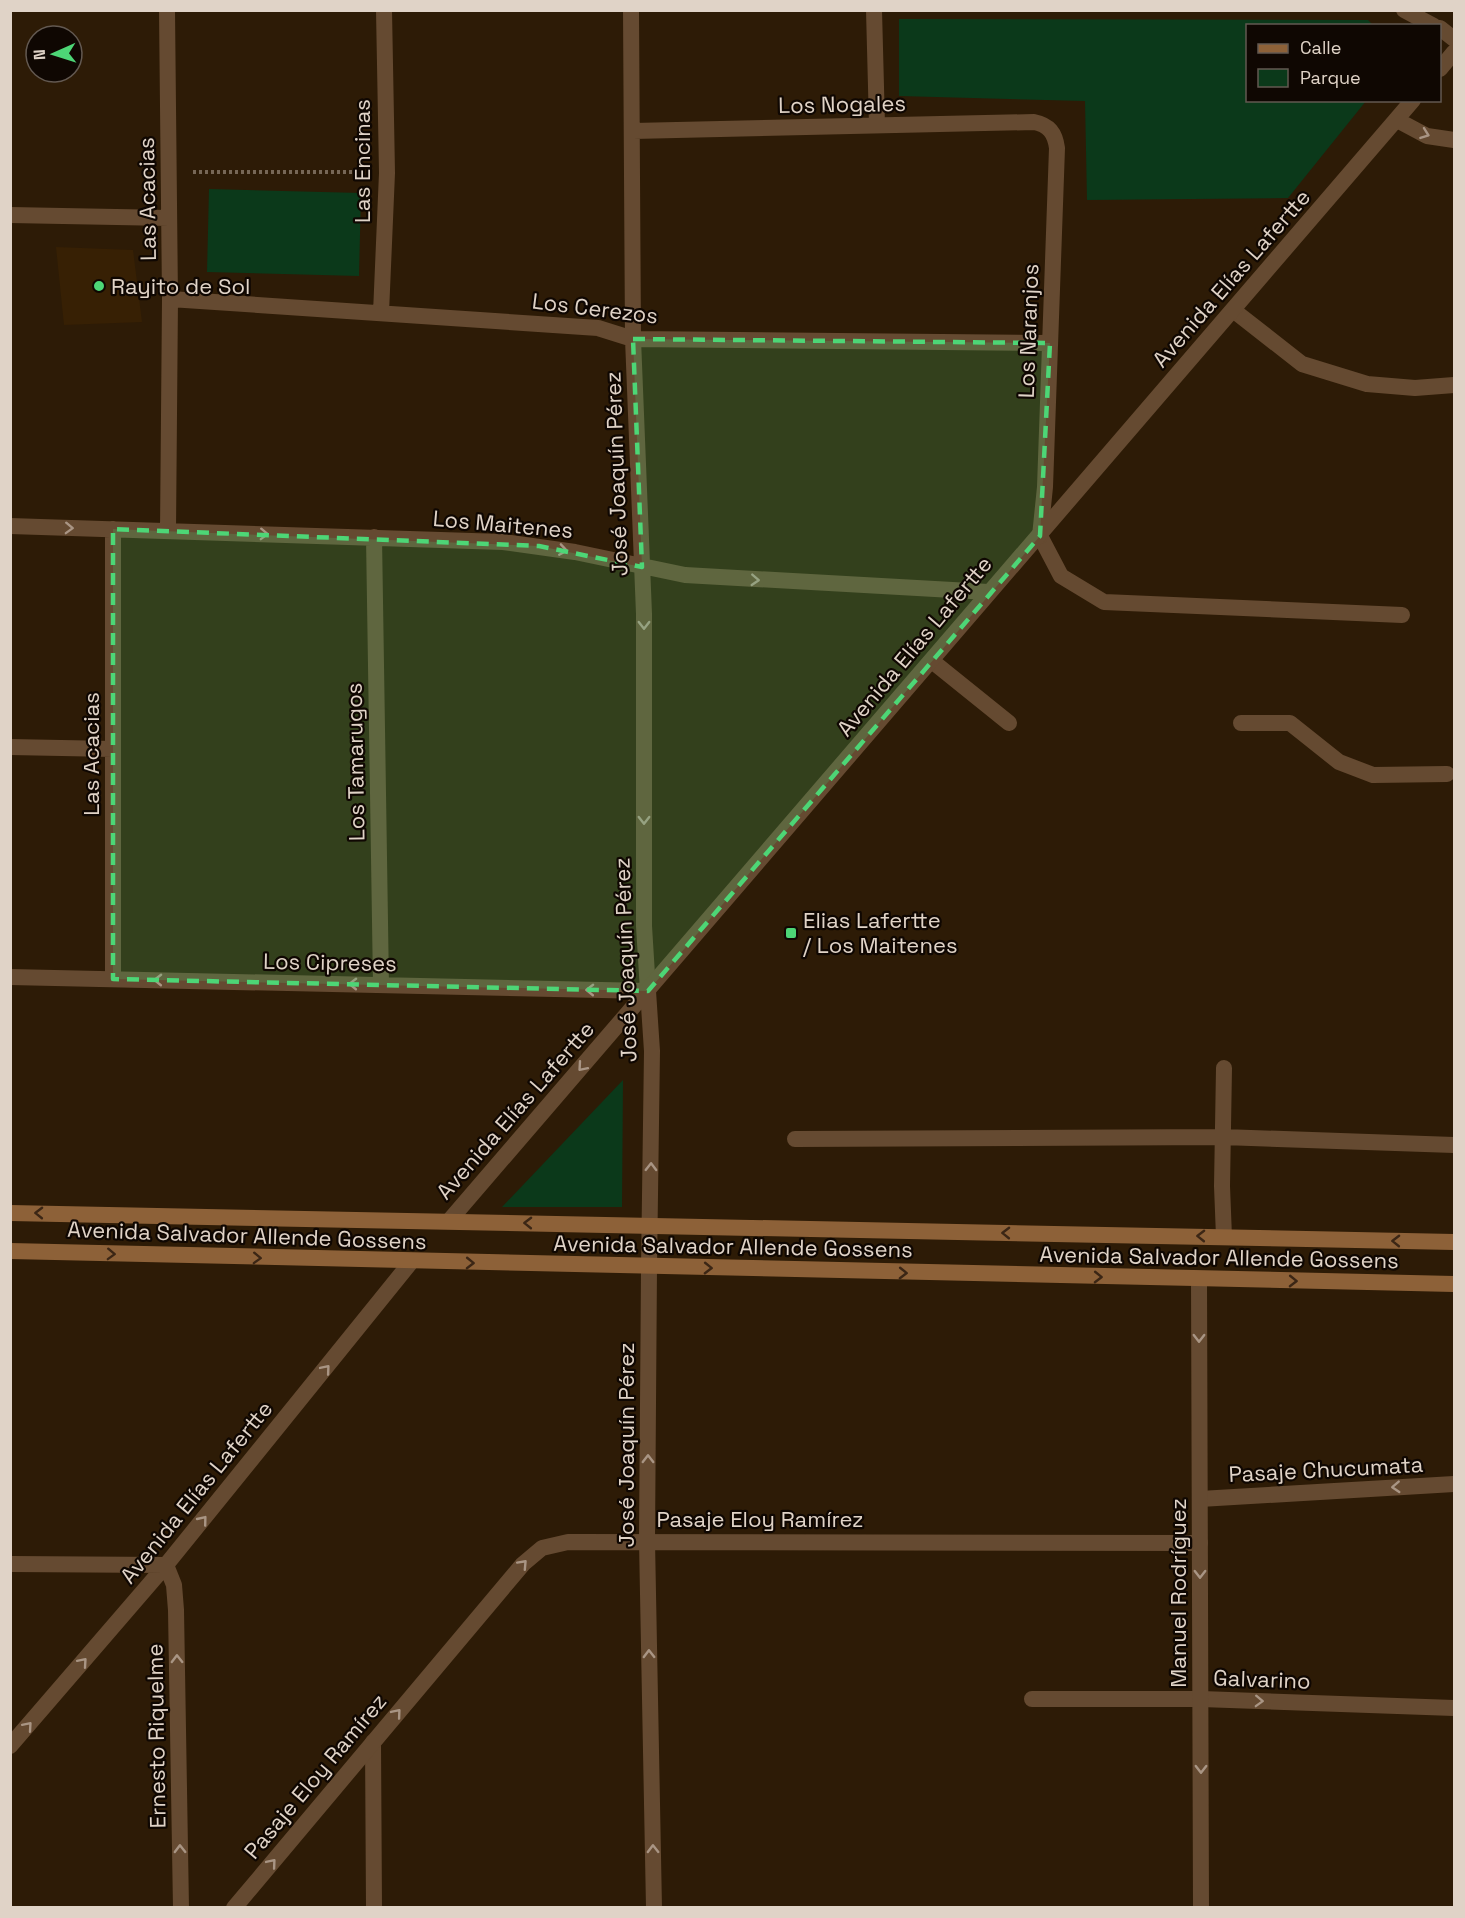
<svg xmlns="http://www.w3.org/2000/svg" width="1465" height="1918" font-family="'Space Grotesk',sans-serif">
<style>
.built{fill:#372004}
.green{fill:#0b391a}
.lines{fill:none;stroke-linecap:round;stroke-linejoin:round}
.path{stroke:#776756;stroke-width:4;stroke-dasharray:3 3;stroke-linecap:butt}
.service{stroke:#654a31;stroke-width:16}
.minor{stroke:#654a31;stroke-width:16}
.tertiary{stroke:#654a31;stroke-width:16}
.secondary{stroke:#8d6138;stroke-width:16}
.oneway{stroke:#a99584}
.oneway2{stroke:#3b2615}
.marked{fill:#4dd676;fill-opacity:0.2;stroke:#4dd676;stroke-width:4.5;stroke-dasharray:12 8;stroke-linejoin:round}
.poi-dot{fill:#4dd676;stroke:#0f0702;stroke-width:2}
.labels{text-anchor:middle;stroke-width:4.5;stroke-linejoin:round;paint-order:stroke}
.street-label{font-size:22px;fill:#e0d3c7;stroke:#0f0702}
.poi-label{font-size:22px;fill:#e0d3c7;stroke:#0f0702;text-anchor:start}
</style>
<rect width="100%" height="100%" fill="#2d1b06"/>
<path class="built" d="M56,247L133,250L142,322L64,325Z"/>
<path class="green" d="M899,19L1368,20L1373,25L1248,26V100L1366,101L1288,198L1087,200L1085,101L899,96Z
M209,189L361,193L359,276L207,272Z
M623,1080L622,1207H502Z"/>
<g class="lines">
<path class="path" d="M193,172H360"/>
<path class="service" d="M1233,310L1302,364L1367,384L1415,388L1454,385
M1040,536L1061,576L1104,602L1402,615
M932,661L1009,723
M1241,723H1290L1339,762L1373,775L1447,774
M373,1742L374,1908"/>
<path class="minor" d="M167,10L170,299L168,531
M874,10L877,125
M1404,10L1434,26
M1440,28L1454,39
M633,131L1034,122C1049,125 1055,133 1057,148L1045,487L1040,536
M10,215L169,218
M170,299L598,328L633,339L1050,343
M381,313L387,173L384,10
M10,526L503,542L575,552L685,575L988,592
M374,537L381,985
M10,747L113,749
M10,977L648,991L644,926V614L633,339L631,10
M113,979V529
M1224,1068L1222,1186L1224,1237
M795,1139L1223,1137L1454,1145
M649,1267L647,1541L654,1908
M1200,1499L1454,1484
M10,1564L166,1565
M166,1565L174,1585L176,1610L181,1908
M1032,1699H1201L1454,1708
M10,1746L166,1565L411,1262
M234,1908L523,1564L542,1548L568,1542L1200,1543"/>
<path class="tertiary" d="M1440,69L1454,52
M1397,120L1427,136L1454,140
M648,991L652,1051L649,1267
M449,1221L1413,100
M1199,1279L1201,1908"/>
<path class="secondary" d="M10,1213L1454,1242
M10,1251L1454,1284"/>
</g>
<defs><path id="oneway-chevron" d="M-2-3.5L2.5 0L-2 3.5" fill="none" stroke-width="1.6" stroke-linecap="round" stroke-linejoin="round" transform="scale(1.5)"/></defs>
<g class="oneway">
<use href="#oneway-chevron" transform="translate(1425 134) rotate(20)"/>
<use href="#oneway-chevron" transform="translate(69 528) rotate(2)"/>
<use href="#oneway-chevron" transform="translate(264 534) rotate(2)"/>
<use href="#oneway-chevron" transform="translate(563 550) rotate(9)"/>
<use href="#oneway-chevron" transform="translate(755 580) rotate(3)"/>
<use href="#oneway-chevron" transform="translate(644 625) rotate(90)"/>
<use href="#oneway-chevron" transform="translate(644 820) rotate(90)"/>
<use href="#oneway-chevron" transform="translate(158 980) rotate(-179)"/>
<use href="#oneway-chevron" transform="translate(353 984) rotate(-179)"/>
<use href="#oneway-chevron" transform="translate(590 990) rotate(-179)"/>
<use href="#oneway-chevron" transform="translate(582 1067) rotate(131)"/>
<use href="#oneway-chevron" transform="translate(651 1167) rotate(-89)"/>
<use href="#oneway-chevron" transform="translate(1199 1338) rotate(90)"/>
<use href="#oneway-chevron" transform="translate(326 1369) rotate(-50)"/>
<use href="#oneway-chevron" transform="translate(648 1459) rotate(-90)"/>
<use href="#oneway-chevron" transform="translate(1396 1487) rotate(177)"/>
<use href="#oneway-chevron" transform="translate(203 1520) rotate(-51)"/>
<use href="#oneway-chevron" transform="translate(523 1564) rotate(-47)"/>
<use href="#oneway-chevron" transform="translate(1200 1574) rotate(90)"/>
<use href="#oneway-chevron" transform="translate(649 1654) rotate(-91)"/>
<use href="#oneway-chevron" transform="translate(177 1659) rotate(-91)"/>
<use href="#oneway-chevron" transform="translate(83 1662) rotate(-49)"/>
<use href="#oneway-chevron" transform="translate(1259 1701) rotate(2)"/>
<use href="#oneway-chevron" transform="translate(397 1713) rotate(-50)"/>
<use href="#oneway-chevron" transform="translate(28 1726) rotate(-49)"/>
<use href="#oneway-chevron" transform="translate(1201 1769) rotate(90)"/>
<use href="#oneway-chevron" transform="translate(180 1849) rotate(-91)"/>
<use href="#oneway-chevron" transform="translate(653 1849) rotate(-91)"/>
<use href="#oneway-chevron" transform="translate(272 1863) rotate(-50)"/>
</g>
<g class="oneway2">
<use href="#oneway-chevron" transform="translate(39 1213) rotate(-179)"/>
<use href="#oneway-chevron" transform="translate(528 1223) rotate(-179)"/>
<use href="#oneway-chevron" transform="translate(1006 1233) rotate(-179)"/>
<use href="#oneway-chevron" transform="translate(1201 1236) rotate(-179)"/>
<use href="#oneway-chevron" transform="translate(1396 1241) rotate(-179)"/>
<use href="#oneway-chevron" transform="translate(111 1254) rotate(2)"/>
<use href="#oneway-chevron" transform="translate(257 1258) rotate(2)"/>
<use href="#oneway-chevron" transform="translate(470 1263) rotate(1)"/>
<use href="#oneway-chevron" transform="translate(708 1268) rotate(1)"/>
<use href="#oneway-chevron" transform="translate(903 1273) rotate(1)"/>
<use href="#oneway-chevron" transform="translate(1098 1277) rotate(1)"/>
<use href="#oneway-chevron" transform="translate(1293 1281) rotate(1)"/>
</g>
<path class="marked" d="M633,339L1050,343L1040,536L648,991L113,979V529L539,546L642,567Z"/>
<g class="poi-dot">
<circle cx="99" cy="286" r="6"/>
<rect x="785" y="927" width="12" height="12" rx="3"/>
</g>
<g class="labels">
<g class="street-label">
<text transform="translate(842 104) rotate(-1)" y="8">Los Nogales</text>
<text transform="translate(362 161) rotate(-90)" y="8">Las Encinas</text>
<text transform="translate(147 199) rotate(-91)" y="8">Las Acacias</text>
<text transform="translate(1231 278) rotate(-49)" y="8">Avenida Elías Lafertte</text>
<text transform="translate(595 308) rotate(7)" y="8">Los Cerezos</text>
<text transform="translate(1028 331) rotate(-88)" y="8">Los Naranjos</text>
<text transform="translate(616 474) rotate(-92)" y="8">José Joaquín Pérez</text>
<text transform="translate(503 524) rotate(5)" y="8">Los Maitenes</text>
<text transform="translate(914 646) rotate(-50)" y="8">Avenida Elías Lafertte</text>
<text transform="translate(91 754) rotate(-90)" y="8">Las Acacias</text>
<text transform="translate(355 762) rotate(-91)" y="8">Los Tamarugos</text>
<text transform="translate(625 960) rotate(-92)" y="8">José Joaquín Pérez</text>
<text transform="translate(330 962) rotate(1)" y="8">Los Cipreses</text>
<text transform="translate(515 1110) rotate(-49)" y="8">Avenida Elías Lafertte</text>
<text transform="translate(247 1235) rotate(2)" y="8">Avenida Salvador Allende Gossens</text>
<text transform="translate(733 1246) rotate(1)" y="8">Avenida Salvador Allende Gossens</text>
<text transform="translate(1219 1257) rotate(1)" y="8">Avenida Salvador Allende Gossens</text>
<text transform="translate(626 1445) rotate(-90)" y="8">José Joaquín Pérez</text>
<text transform="translate(1326 1469) rotate(-3)" y="8">Pasaje Chucumata</text>
<text transform="translate(196 1492) rotate(-51)" y="8">Avenida Elías Lafertte</text>
<text x="760" y="1527">Pasaje Eloy Ramírez</text>
<text transform="translate(1178 1593) rotate(-90)" y="8">Manuel Rodríguez</text>
<text transform="translate(1262 1679) rotate(2)" y="8">Galvarino</text>
<text transform="translate(156 1736) rotate(-91)" y="8">Ernesto Riquelme</text>
<text transform="translate(315 1776) rotate(-50)" y="8">Pasaje Eloy Ramírez</text>
</g>
<g class="poi-label">
<text x="111" y="294">Rayito de Sol</text>
<text x="803" y="928">Elias Lafertte<tspan x="803" dy="25">/ Los Maitenes</tspan></text>
</g>
</g>
<rect width="1465" height="1918" fill="none" stroke="#e0d3c7" stroke-width="24"/>
<rect x="1246" y="24" width="195" height="78" fill="#0f0702" stroke="#635951" stroke-width="1.5"/>
<rect x="1258" y="44" width="30" height="9" fill="#8d6138" stroke="#635951" stroke-width="1.5"/>
<text x="1300" y="54" font-size="18" fill="#e0d3c7">Calle</text>
<rect x="1258" y="69" width="30" height="18" fill="#0b391a" stroke="#635951" stroke-width="1.5"/>
<text x="1300" y="84" font-size="18" fill="#e0d3c7">Parque</text>
<g transform="translate(54 54) rotate(267)"><circle r="28" fill="#0f0702" stroke="#635951" stroke-width="1.5"/>
<path d="M0-4.5L10 22L0 15L-10 22Z" fill="#4dd676"/>
<text y="-9" font-size="16" font-weight="bold" text-anchor="middle" fill="#e0d3c7">N</text>
</g>
</svg>
